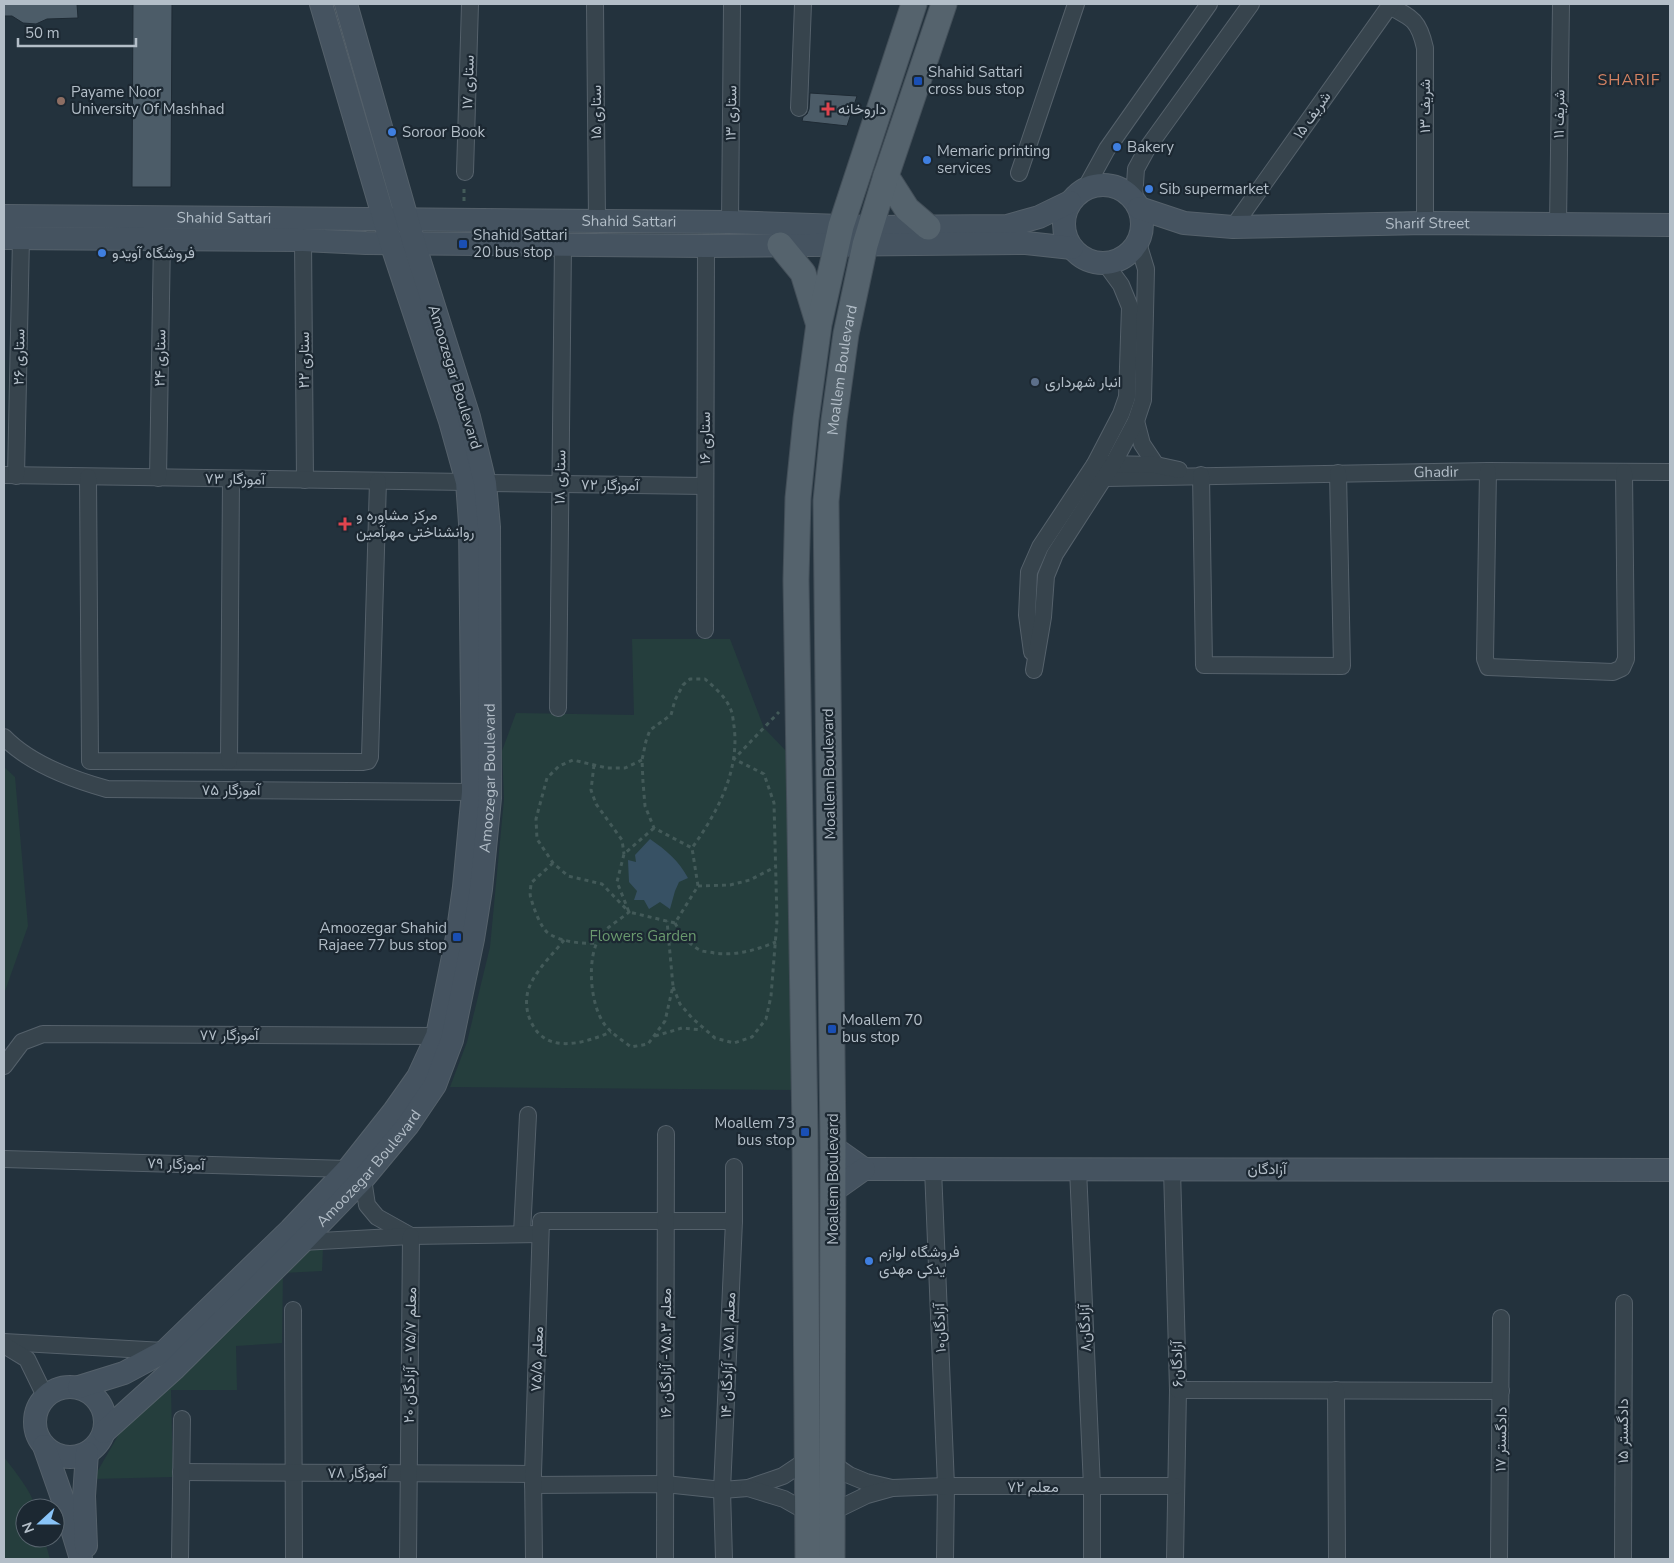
<svg xmlns="http://www.w3.org/2000/svg" width="1674" height="1563" font-family="'Nunito Sans',Vazirmatn,sans-serif">
<style>
.green{fill:#253e3d}
.water{fill:#375164}
.building{fill:#4c5c68;stroke:#1e2a34}
.lines{fill:none;stroke-linecap:round;stroke-linejoin:round}
.street-casing{stroke:#55616b;stroke-width:18}
.secondary-casing{stroke:#55616b;stroke-width:24}
.primary-casing{stroke:#434f59;stroke-width:27}
.path{stroke:#435a59;stroke-width:3;stroke-dasharray:4 4;stroke-linecap:butt}
.street{stroke:#37444d;stroke-width:16}
.secondary{stroke:#455360;stroke-width:22}
.primary{stroke:#55636d;stroke-width:25}
.transit-dot{fill:#1a4fb4;stroke:#1c2832;stroke-width:2}
.education-dot{fill:#8d6e63;stroke:#1c2832;stroke-width:2}
.health-dot{fill:#e0444e;stroke:#1c2832;stroke-width:2}
.shop-dot{fill:#3f7fe0;stroke:#1c2832;stroke-width:2}
.service-dot{fill:#5c6f8a;stroke:#1c2832;stroke-width:2}
.labels{text-anchor:middle;stroke-width:4.5;stroke-linejoin:round;paint-order:stroke}
.poi-label{font-size:15px;fill:#b3bec8;stroke:#1c2832;text-anchor:start}
.street-label{font-size:15px;fill:#b3bec8;stroke:#1c2832}
.park-label{font-size:15px;fill:#6a996e;stroke:#1c2832}
.neighbourhood-label{font-size:16px;letter-spacing:1px;fill:#d48262;stroke:#1c2832}
</style>
<rect width="100%" height="100%" fill="#23323d"/>
<path class="green" d="M632,639H730L764,728L788,753L799,1090L450,1087L467,1042L490,947L504,799L502,751L516,713L634,715Z
M4,767L15,777L28,926L4,994Z
M302,1248H323L322,1271L283,1273L282,1343L236,1346L237,1390H171L173,1477L93,1479L130,1415Z
M4,1457C16,1473 30,1489 36,1508H25V1538H44L50,1559H4Z"/>
<path class="water" d="M650,839C666,850 679,861 688,878L679,882L675,891L670,909L660,902L649,909L644,900H634L637,891L629,882L628,860L636,862L635,855Z"/>
<path class="building" d="M4,4H77L78,18L47,19L36,24L23,23L12,16H4Z
M133,4H172L171,187H132Z
M810,93L857,96L847,126L802,121L803,117L807,114L809,109Z"/>
<g class="lines">
<g class="street-casing">
<g id="street">
<path d="M595,4L597,221"/>
<path d="M1389,6C1413,18 1419,21 1425,48V223"/>
<path d="M799,108L803,4"/>
<path d="M465,172L470,4"/>
<path d="M1019,173L1076,4"/>
<path d="M1085,189L1107,149L1209,4"/>
<path d="M1134,199L1136,169L1148,147L1251,4"/>
<path d="M730,222L732,4"/>
<path d="M1558,224L1561,4"/>
<path d="M1233,227L1391,4"/>
<path d="M303,240L305,480"/>
<path d="M1136,421L1142,444L1156,465"/>
<path id="s1" d="M1095,464L1106,478L1488,471L1670,472"/>
<path d="M1104,464L1156,465L1179,470"/>
<path d="M1488,471L1485,659L1488,667L1613,672L1622,668L1626,659L1624,472"/>
<path d="M4,475L467,482"/>
<path d="M1201,475L1204,665L1342,666L1338,473"/>
<path d="M16,476L21,238"/>
<path d="M88,477L90,761L363,762L368,761L370,757L378,481"/>
<path d="M158,478L162,239"/>
<path d="M485,483L705,486"/>
<path d="M705,630L706,246"/>
<path d="M1032,652L1027,615L1029,572L1040,547L1095,464L1121,414L1127,397L1130,307L1121,285L1105,263"/>
<path d="M1034,670L1043,617L1046,576L1055,554L1113,464L1136,421L1143,400L1146,269L1138,243"/>
<path d="M558,708L563,245"/>
<path d="M4,737C30,764 71,779 107,789L473,792"/>
<path d="M229,761L231,479"/>
<path d="M4,1066L22,1042L43,1034L437,1036"/>
<path d="M4,1159L348,1169"/>
<path d="M933,1169L946,1486L945,1559"/>
<path d="M1078,1169L1092,1487V1559"/>
<path d="M1172,1169L1178,1390L1175,1559"/>
<path d="M363,1179L367,1205L377,1217L411,1236"/>
<path d="M522,1233L528,1115"/>
<path d="M302,1242L411,1236L540,1234"/>
<path d="M293,1310L294,1559"/>
<path d="M4,1342L164,1351"/>
<path d="M4,1345L27,1359L45,1396"/>
<path d="M1178,1390L1501,1391"/>
<path d="M1336,1390L1337,1559"/>
<path d="M833,1464L849,1475L866,1482L892,1488L946,1486H1175"/>
<path d="M181,1472L533,1474"/>
<path d="M533,1485L665,1484L722,1490L748,1488L783,1476L807,1460"/>
<path d="M748,1488L784,1499L807,1512"/>
<path d="M832,1512L867,1495L892,1488"/>
<path d="M180,1559L182,1419"/>
<path d="M408,1559L411,1236"/>
<path d="M534,1559L533,1474L541,1221H734"/>
<path d="M665,1559L666,1134"/>
<path d="M724,1559L722,1490L734,1221V1167"/>
<path d="M1499,1559L1501,1318"/>
<path d="M1623,1559L1624,1303"/>
</g>
</g>
<g class="secondary-casing">
<g id="secondary">
<circle cx="1103" cy="224" r="39"/>
<path id="s2" d="M1139,208L1184,223L1233,227L1425,223L1670,225"/>
<path id="s3" d="M4,216L730,222L870,227L1007,226L1039,217L1070,202"/>
<path d="M4,238L303,240L366,243L706,246L1026,243L1072,248"/>
<path d="M833,1147L864,1169"/>
<path d="M864,1169L1670,1170"/>
<path d="M833,1191L864,1169"/>
<circle cx="70" cy="1422" r="35"/>
<path d="M79,1387L124,1373L165,1351L290,1230L348,1169L394,1111L418,1077L437,1036L457,937L464,887L473,792L470,523L467,482L450,421L391,243L321,4"/>
<path id="s4" d="M104,1432L175,1368L302,1242L363,1179L408,1125L435,1085L452,1040L473,939L481,889L490,798L489,527L485,483L469,417L414,243L346,4"/>
<path d="M44,1446L64,1503L81,1559"/>
<path d="M86,1546L84,1496L87,1453"/>
</g>
</g>
<g class="primary-casing">
<g id="primary">
<path d="M886,176L907,209L928,227"/>
<path d="M780,245L803,273L818,322"/>
<path d="M808,1559L805,1132L796,580L798,498L806,419L819,324L841,226L914,4"/>
<path id="s5" d="M832,1559L833,1147L826,501L834,420L846,334L865,245L886,176L944,4"/>
</g>
</g>
<path class="path" d="M464,201V185
M642,760L625,768H607L573,760L559,766L547,778L536,819L537,839L553,863L568,876L602,884L629,912C620,920 606,927 600,937C586,957 590,1006 605,1025C612,1034 622,1040 631,1047L648,1044L665,1021L673,986L667,921
M594,765L591,790L596,804L622,840L624,854
M654,828L624,854L617,882L629,912L675,923L698,886L692,848L654,828L645,806L643,782L642,760L646,741L650,730L671,715L675,700L683,685L690,679H705C714,687 725,696 730,708C733,713 733,721 734,726C740,771 717,813 692,848
M553,863L531,883C531,888 529,894 531,898C533,907 541,928 548,933C561,942 582,944 597,943
M698,886L730,885L750,880L775,867
M675,923C681,934 690,946 702,951C706,952 711,952 714,953C736,956 756,950 776,942
M564,940C554,953 539,967 531,983C526,993 525,1005 529,1017C543,1056 582,1044 611,1032
M673,987L680,1004L692,1018L715,1038L734,1043L752,1037L766,1019L771,996L777,921L774,803L764,774L734,759L779,712
M655,1036L682,1028L702,1030"/>
<use href="#street" class="street"/>
<use href="#secondary" class="secondary"/>
<use href="#primary" class="primary"/>
</g>
<g class="transit-dot">
<rect x="913" y="76" width="10" height="10" rx="2.5"/>
<rect x="458" y="239" width="10" height="10" rx="2.5"/>
<rect x="452" y="932" width="10" height="10" rx="2.5"/>
<rect x="827" y="1024" width="10" height="10" rx="2.5"/>
<rect x="800" y="1127" width="10" height="10" rx="2.5"/>
</g>
<circle class="education-dot" cx="61" cy="101" r="5"/>
<g class="health-dot">
<path d="M825.5 101.5h5v5h5v5h-5v5h-5v-5h-5v-5h5z"/>
<path d="M342.5 516.5h5v5h5v5h-5v5h-5v-5h-5v-5h5z"/>
</g>
<g class="shop-dot">
<circle cx="392" cy="132" r="5"/>
<circle cx="1117" cy="147" r="5"/>
<circle cx="927" cy="160" r="5"/>
<circle cx="1149" cy="189" r="5"/>
<circle cx="102" cy="253" r="5"/>
<circle cx="869" cy="1261" r="5"/>
</g>
<circle class="service-dot" cx="1035" cy="382" r="5"/>
<g class="labels">
<g class="poi-label">
<text x="928" y="77">Shahid Sattari<tspan x="928" dy="17">cross bus stop</tspan></text>
<text x="71" y="97">Payame Noor<tspan x="71" dy="17">University Of Mashhad</tspan></text>
<text x="838" y="114">داروخانه</text>
<text x="402" y="137">Soroor Book</text>
<text x="1127" y="152">Bakery</text>
<text x="937" y="156">Memaric printing<tspan x="937" dy="17">services</tspan></text>
<text x="1159" y="194">Sib supermarket</text>
<text x="473" y="240">Shahid Sattari<tspan x="473" dy="17">20 bus stop</tspan></text>
<text x="112" y="258">فروشگاه آويدو</text>
<text x="1045" y="387">انبار شهرداری</text>
<text x="356" y="520">مرکز مشاوره و<tspan x="356" dy="17">روانشناختی مهرآمین</tspan></text>
<text x="447" y="933" text-anchor="end">Amoozegar Shahid<tspan x="447" dy="17">Rajaee 77 bus stop</tspan></text>
<text x="842" y="1025">Moallem 70<tspan x="842" dy="17">bus stop</tspan></text>
<text x="795" y="1128" text-anchor="end">Moallem 73<tspan x="795" dy="17">bus stop</tspan></text>
<text x="879" y="1257">فروشگاه لوازم<tspan x="879" dy="17">یدکی مهدی</tspan></text>
</g>
<g class="street-label">
<text transform="translate(468 82) rotate(-88)" y="5">ستاری ۱۷</text>
<text transform="translate(1425 106) rotate(-90)" y="5">شریف ۱۳</text>
<text transform="translate(596 112) rotate(-90)" y="5">ستاری ۱۵</text>
<text transform="translate(731 113) rotate(-89)" y="5">ستاری ۱۳</text>
<text transform="translate(1559 114) rotate(-89)" y="5">شریف ۱۱</text>
<text transform="translate(1312 115) rotate(-55)" y="5">شریف ۱۵</text>
<text dy="5" stroke="none"><textPath href="#s3" startOffset="220">Shahid Sattari</textPath></text>
<text dy="5" stroke="none"><textPath href="#s3" startOffset="625">Shahid Sattari</textPath></text>
<text dy="5" stroke="none"><textPath href="#s2" startOffset="291">Sharif Street</textPath></text>
<text transform="translate(19 357) rotate(-89)" y="5">ستاری ۲۶</text>
<text transform="translate(160 358) rotate(-89)" y="5">ستاری ۲۴</text>
<text transform="translate(304 360) rotate(-90)" y="5">ستاری ۲۲</text>
<text dy="5" stroke="none"><textPath href="#s5" startOffset="1190">Moallem Boulevard</textPath></text>
<text transform="translate(455 377) rotate(73)" y="5">Amoozegar Boulevard</text>
<text transform="translate(705 438) rotate(-90)" y="5">ستاری ۱۶</text>
<text dy="5" stroke="none"><textPath href="#s1" startOffset="348">Ghadir</textPath></text>
<text transform="translate(560 477) rotate(-89)" y="5">ستاری ۱۸</text>
<text transform="translate(235 479) rotate(1)" y="5">۷۳ آموزگار</text>
<text transform="translate(610 485) rotate(1)" y="5">۷۲ آموزگار</text>
<text transform="translate(829 774) rotate(-91)" y="5">Moallem Boulevard</text>
<text dy="5" stroke="none"><textPath href="#s4" startOffset="794">Amoozegar Boulevard</textPath></text>
<text x="231" y="795">آموزگار ۷۵</text>
<text x="229" y="1040">۷۷ آموزگار</text>
<text transform="translate(176 1164) rotate(2)" y="5">۷۹ آموزگار</text>
<text dy="5" stroke="none"><textPath href="#s4" startOffset="374">Amoozegar Boulevard</textPath></text>
<text x="1267" y="1174">آزادگان</text>
<text transform="translate(833 1179) rotate(-90)" y="5">Moallem Boulevard</text>
<text transform="translate(940 1328) rotate(-92)" y="5">آزادگان۱۰</text>
<text transform="translate(1085 1328) rotate(-92)" y="5">آزادگان۸</text>
<text transform="translate(666 1353) rotate(-90)" y="5">معلم ۷۵.۳- آزادگان ۱۶</text>
<text transform="translate(410 1355) rotate(-89)" y="5">معلم ۷۵/۷ - آزادگان ۲۰</text>
<text transform="translate(728 1355) rotate(-88)" y="5">معلم ۷۵.۱- آزادگان ۱۴</text>
<text transform="translate(537 1359) rotate(-88)" y="5">معلم ۷۵/۵</text>
<text transform="translate(1177 1364) rotate(-91)" y="5">آزادگان۶</text>
<text transform="translate(1623 1431) rotate(-90)" y="5">دادگستر ۱۵</text>
<text transform="translate(1501 1439) rotate(-89)" y="5">دادگستر ۱۷</text>
<text x="357" y="1478">آموزگار ۷۸</text>
<text x="1033" y="1492">معلم ۷۲</text>
</g>
<g class="park-label">
<text x="643" y="941">Flowers Garden</text>
</g>
<g class="neighbourhood-label">
<text x="1629" y="85">SHARIF</text>
</g>
</g>
<rect width="1674" height="1563" fill="none" stroke="#b3bec8" stroke-width="10"/>
<g transform="translate(40 1523) rotate(249)"><circle r="24" fill="#1c2832" stroke="#58646e"/>
<path d="M0-4L9 19L0 12L-9 19Z" fill="#89c4f8"/>
<text y="-8" font-size="14" font-weight="bold" text-anchor="middle" fill="#b3bec8">N</text>
</g>
<path d="M18 38v8h118v-8" fill="none" stroke="#b3bec8" stroke-width="2.5"/>
<text x="25" y="38" font-size="15" fill="#b3bec8" stroke="#1c2832" stroke-width="4" paint-order="stroke">50 m</text>
</svg>
